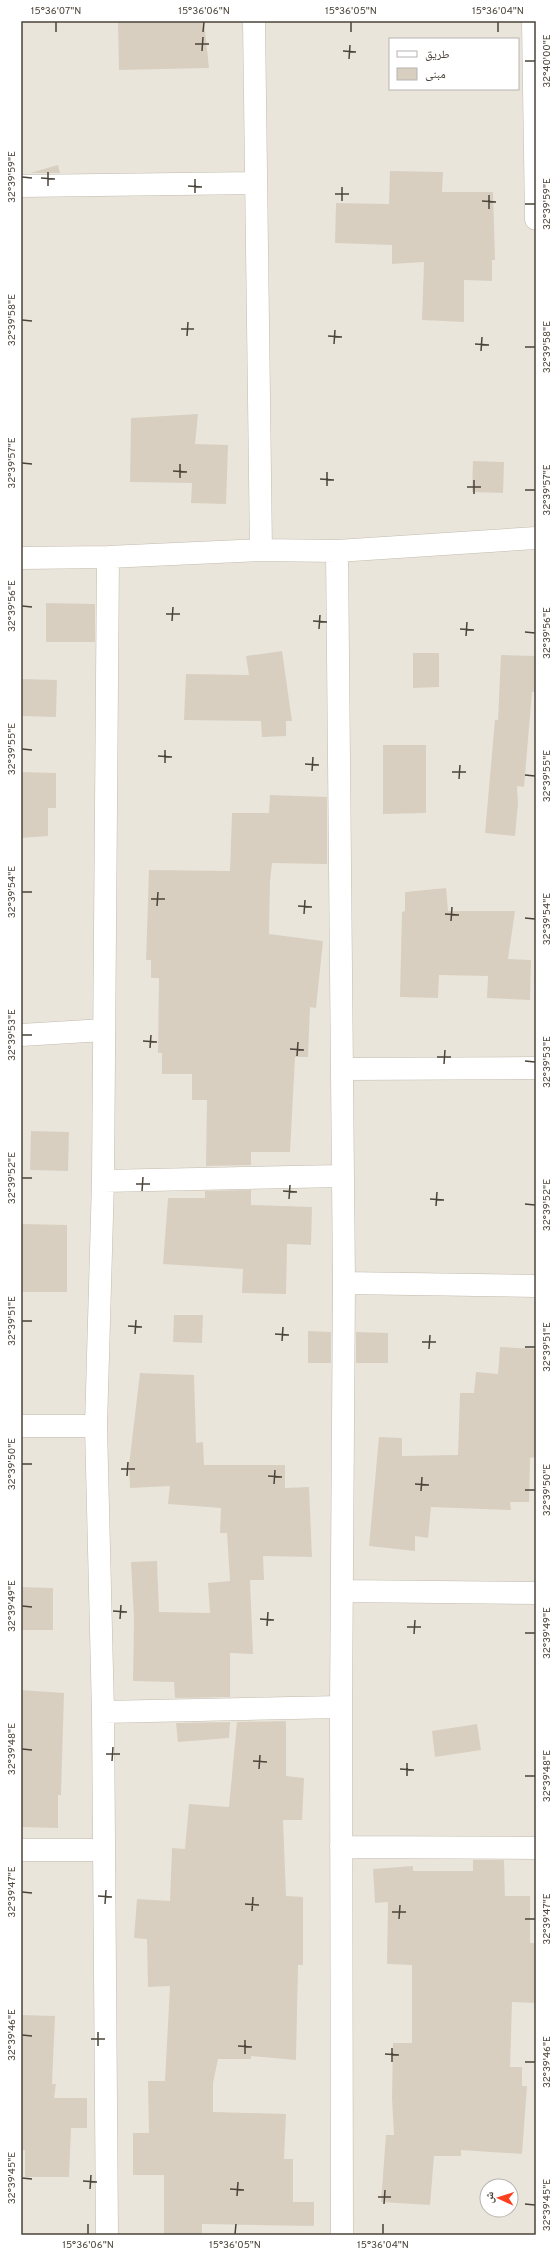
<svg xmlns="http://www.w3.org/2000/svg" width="557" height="2256" font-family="Overpass,'Noto Naskh Arabic',sans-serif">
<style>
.residential{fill:#eae5da;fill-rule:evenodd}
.building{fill:#d8cfc1}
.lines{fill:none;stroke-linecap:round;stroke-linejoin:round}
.street-casing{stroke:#c2bbae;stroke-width:23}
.street{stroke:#fff;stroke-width:22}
.ticks{fill:none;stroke:#4b4439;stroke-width:1.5}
.neatline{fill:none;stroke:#4b4439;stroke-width:1.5}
.ticks-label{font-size:10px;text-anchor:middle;fill:#4b4439}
</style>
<rect width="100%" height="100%" fill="#f6f3ec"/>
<path class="residential" d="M21,21H536V2235H21ZM390,39H518V89H390ZM487,2186H511V2210H487Z"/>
<path class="building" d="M118,21H204L209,68L119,70Z
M58,165L60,173H30Z
M390,171L443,172L442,192H493L495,260H492V281L464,280V322L422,320L424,262L392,264V245L335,243L336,203L389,204Z
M198,414L195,444L228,445L226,504L191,503L192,483L130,482L131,418Z
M473,461L504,462L503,493L472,492Z
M46,603L95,604V642H46Z
M282,651L292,721H286V736L262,737L261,721L184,720L186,674L249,675L246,656Z
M413,653H439V687L413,688Z
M501,655L536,656V692H532L524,787L517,786L518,803L515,836L485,833L495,720H498Z
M21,679L57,680L56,717L21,716Z
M383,745H426V813L383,814Z
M21,772L56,773V808H48V836L21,838Z
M270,795L327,797V864L272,863L270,882L269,934L323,941L316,1008L310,1007L308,1057H295L290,1152H251V1165L206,1166L207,1100H192V1074H162V1053H158L159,978H151V960H146L149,870L230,871L232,813H269Z
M446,888L448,911H515L508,959L531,960L530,1000L487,998L488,976L439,975L438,998L400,997L402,912L405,911V892Z
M31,1131L69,1132L68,1171L30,1170Z
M251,1190V1205L312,1207L311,1245L287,1244L286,1294L242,1293L243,1269L163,1264L168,1198H205V1191Z
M21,1224L67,1225V1292H21Z
M174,1315H203L202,1343L173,1342Z
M308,1331L331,1332V1363H308Z
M356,1332L388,1333V1363H356Z
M500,1347L536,1349V1457L530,1458L529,1502H510L511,1510L431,1507L428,1538L415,1536V1551L369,1546L379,1437L402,1438V1456L458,1455L460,1393H474L476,1372L498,1374Z
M140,1373L194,1375L196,1443L203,1442L204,1465H285V1488L309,1487L312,1557L263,1556L264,1580H250L253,1654L230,1653V1697L175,1698L174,1682L133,1681L134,1619L131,1562L157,1561L159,1612L210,1613L208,1583L230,1581L227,1533H220L221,1508L168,1504L170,1486L130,1488L129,1465Z
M21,1587L53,1588V1630H21Z
M21,1690L64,1693L61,1795H58V1828L21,1827Z
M286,1721V1776L304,1778L302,1820H283L286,1896L303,1897V1965H298L296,2060L251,2056V2059H218L213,2083V2112L286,2114L284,2159H293V2202H314V2226L202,2224V2235H164V2175H133V2133H149L148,2081H165L170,1986L148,1987L147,1939L134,1938L137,1899L170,1901L172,1848L185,1849L189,1804L229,1807L237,1722Z
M230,1722L229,1738L178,1742L176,1723Z
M477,1724L481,1750L435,1757L432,1731Z
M473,1860H504L505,1896H530V1943H536V2003L512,2002L510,2067H522V2086H527L522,2154L461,2150V2156H434L430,2205L381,2202L386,2135H394L392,2098L393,2043H412V1965L387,1964L388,1902L375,1903L373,1869L413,1866V1871H473Z
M21,2015L55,2016L52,2084H56L54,2098H87V2128H71L69,2177H25V2150H21Z"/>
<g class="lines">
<g class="street-casing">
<path id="street" d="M254,21L261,550
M533,21L536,219
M21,186L256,183
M337,551L344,1283L341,1707L342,2235
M21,558L108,557L261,550L337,551L536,538
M21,1035L104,1030
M343,1069L536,1068
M103,1181L341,1176
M344,1283L536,1286
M21,1426H96
M342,1591L536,1593
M103,1712L341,1707
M341,1847L536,1848
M21,1850H104
M107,2235L103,1712L96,1426L103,1181L108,557"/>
</g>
<use href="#street" class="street"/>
</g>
<path class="ticks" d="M56,32V22M203,32L204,22M351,32V22M498,32V22M195,44H209M202,51L203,37M343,51L356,52M349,59L350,45M525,61H535M22,177L32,178M41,178L55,179M48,186V172M188,186L202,187M195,193V179M335,194H349M342,201V187M482,201L496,202M525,204H535M489,209V195M22,320L32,321M181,329H194M187,336L188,322M328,336L342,337M334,344L335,330M475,344L489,345M525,347H535M481,351L482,337M22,463L32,464M173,471L187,472M180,478V464M320,479L334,480M327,486V472M467,487H481M525,490H535M474,494V480M22,606L32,607M166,614H180M172,621L173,607M313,621L327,622M319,629L320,615M460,629L474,630M525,632L535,633M466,636L467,622M22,749L32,750M158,756L172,757M165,763V750M305,764L319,765M312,771L313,757M452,772H466M525,775L535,776M459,779L460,765M22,892H32M151,899H165M157,906L158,892M298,906L312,907M304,914L305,900M445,914L459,915M525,918L535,919M451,921L452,907M22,1035H32M143,1041L157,1042M150,1048L151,1035M290,1049L304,1050M297,1056L298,1042M437,1057H451M525,1061L535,1062M444,1064L445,1050M22,1178H32M136,1184H150M142,1191L143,1177M283,1191L297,1192M289,1199L290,1185M430,1199L444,1200M525,1204L535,1205M436,1206L437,1192M22,1321H32M128,1326L142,1327M135,1334L136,1320M275,1334L289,1335M282,1341L283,1327M422,1342H436M525,1347H535M429,1349L430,1335M22,1464H32M121,1469H135M127,1476L128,1462M268,1476L282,1477M274,1484L275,1470M415,1484L429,1485M525,1490H535M421,1491L422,1477M22,1606L32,1607M113,1611L127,1612M120,1619L121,1605M260,1619L274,1620M267,1626L268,1612M407,1627H421M525,1633H535M414,1634L415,1620M22,1749L32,1750M106,1754H120M112,1761L113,1747M253,1761L267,1762M259,1769L260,1755M400,1769L414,1770M407,1776V1763M525,1776H535M22,1892L32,1893M98,1896L112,1897M105,1904L106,1890M245,1904L259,1905M252,1911L253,1897M392,1912H406M399,1919L400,1905M525,1919H535M22,2035L32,2036M91,2039H105M98,2046V2032M238,2046L252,2047M245,2054V2040M385,2054L399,2055M392,2062V2048M525,2062H535M22,2178L32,2179M83,2181L97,2182M90,2189L91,2175M230,2189L244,2190M237,2196L238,2182M378,2197H391M384,2204L385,2190M525,2204L535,2205M88,2234V2224M235,2234L236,2224M383,2234V2224"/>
<rect width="557" height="2256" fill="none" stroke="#ffffff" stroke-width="44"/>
<rect x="389" y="38" width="130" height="52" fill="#ffffff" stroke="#b7b4b0"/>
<rect x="397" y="51" width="20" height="6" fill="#ffffff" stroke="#b7b4b0"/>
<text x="425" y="58" font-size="12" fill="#4b4439">طريق</text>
<rect x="397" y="68" width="20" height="12" fill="#d8cfc1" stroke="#b7b4b0"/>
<text x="425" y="78" font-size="12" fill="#4b4439">مبنى</text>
<g transform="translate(499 2198) rotate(273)"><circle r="19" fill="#ffffff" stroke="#b7b4b0"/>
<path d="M0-3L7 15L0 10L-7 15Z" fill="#fc3f1d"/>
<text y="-6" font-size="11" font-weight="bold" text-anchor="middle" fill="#4b4439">ش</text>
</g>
<rect x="22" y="22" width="513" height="2212" class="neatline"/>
<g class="ticks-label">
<text x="56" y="14">15°36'07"N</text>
<text x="204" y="14">15°36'06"N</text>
<text x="351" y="14">15°36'05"N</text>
<text x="498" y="14">15°36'04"N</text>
<text transform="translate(546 61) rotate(-90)" y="4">32°40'00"E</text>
<text transform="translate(11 177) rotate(-90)" y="4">32°39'59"E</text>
<text transform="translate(546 204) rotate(-90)" y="4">32°39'59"E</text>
<text transform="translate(11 320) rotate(-90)" y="4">32°39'58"E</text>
<text transform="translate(546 347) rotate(-90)" y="4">32°39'58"E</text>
<text transform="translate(11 463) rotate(-90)" y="4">32°39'57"E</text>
<text transform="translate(546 490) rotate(-90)" y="4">32°39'57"E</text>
<text transform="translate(11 606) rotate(-90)" y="4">32°39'56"E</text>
<text transform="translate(546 633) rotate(-90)" y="4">32°39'56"E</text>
<text transform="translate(11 749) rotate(-90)" y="4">32°39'55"E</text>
<text transform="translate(546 776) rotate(-90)" y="4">32°39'55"E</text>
<text transform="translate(11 892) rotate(-90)" y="4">32°39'54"E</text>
<text transform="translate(546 919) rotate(-90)" y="4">32°39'54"E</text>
<text transform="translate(11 1035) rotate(-90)" y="4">32°39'53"E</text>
<text transform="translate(546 1062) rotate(-90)" y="4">32°39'53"E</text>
<text transform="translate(11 1178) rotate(-90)" y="4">32°39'52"E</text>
<text transform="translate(546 1205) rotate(-90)" y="4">32°39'52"E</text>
<text transform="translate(11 1321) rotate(-90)" y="4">32°39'51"E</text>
<text transform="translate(546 1347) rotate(-90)" y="4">32°39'51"E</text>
<text transform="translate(11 1464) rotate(-90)" y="4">32°39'50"E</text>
<text transform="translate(546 1490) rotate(-90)" y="4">32°39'50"E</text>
<text transform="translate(11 1606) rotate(-90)" y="4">32°39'49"E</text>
<text transform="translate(546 1633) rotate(-90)" y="4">32°39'49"E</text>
<text transform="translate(11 1749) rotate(-90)" y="4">32°39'48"E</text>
<text transform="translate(546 1776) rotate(-90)" y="4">32°39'48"E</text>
<text transform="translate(11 1892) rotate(-90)" y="4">32°39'47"E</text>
<text transform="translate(546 1919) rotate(-90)" y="4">32°39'47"E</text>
<text transform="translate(11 2035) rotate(-90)" y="4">32°39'46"E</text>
<text transform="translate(546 2062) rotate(-90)" y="4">32°39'46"E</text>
<text transform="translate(11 2178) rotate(-90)" y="4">32°39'45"E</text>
<text transform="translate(546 2205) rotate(-90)" y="4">32°39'45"E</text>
<text x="88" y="2248">15°36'06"N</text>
<text x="235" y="2248">15°36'05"N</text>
<text x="383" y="2248">15°36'04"N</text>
</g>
</svg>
